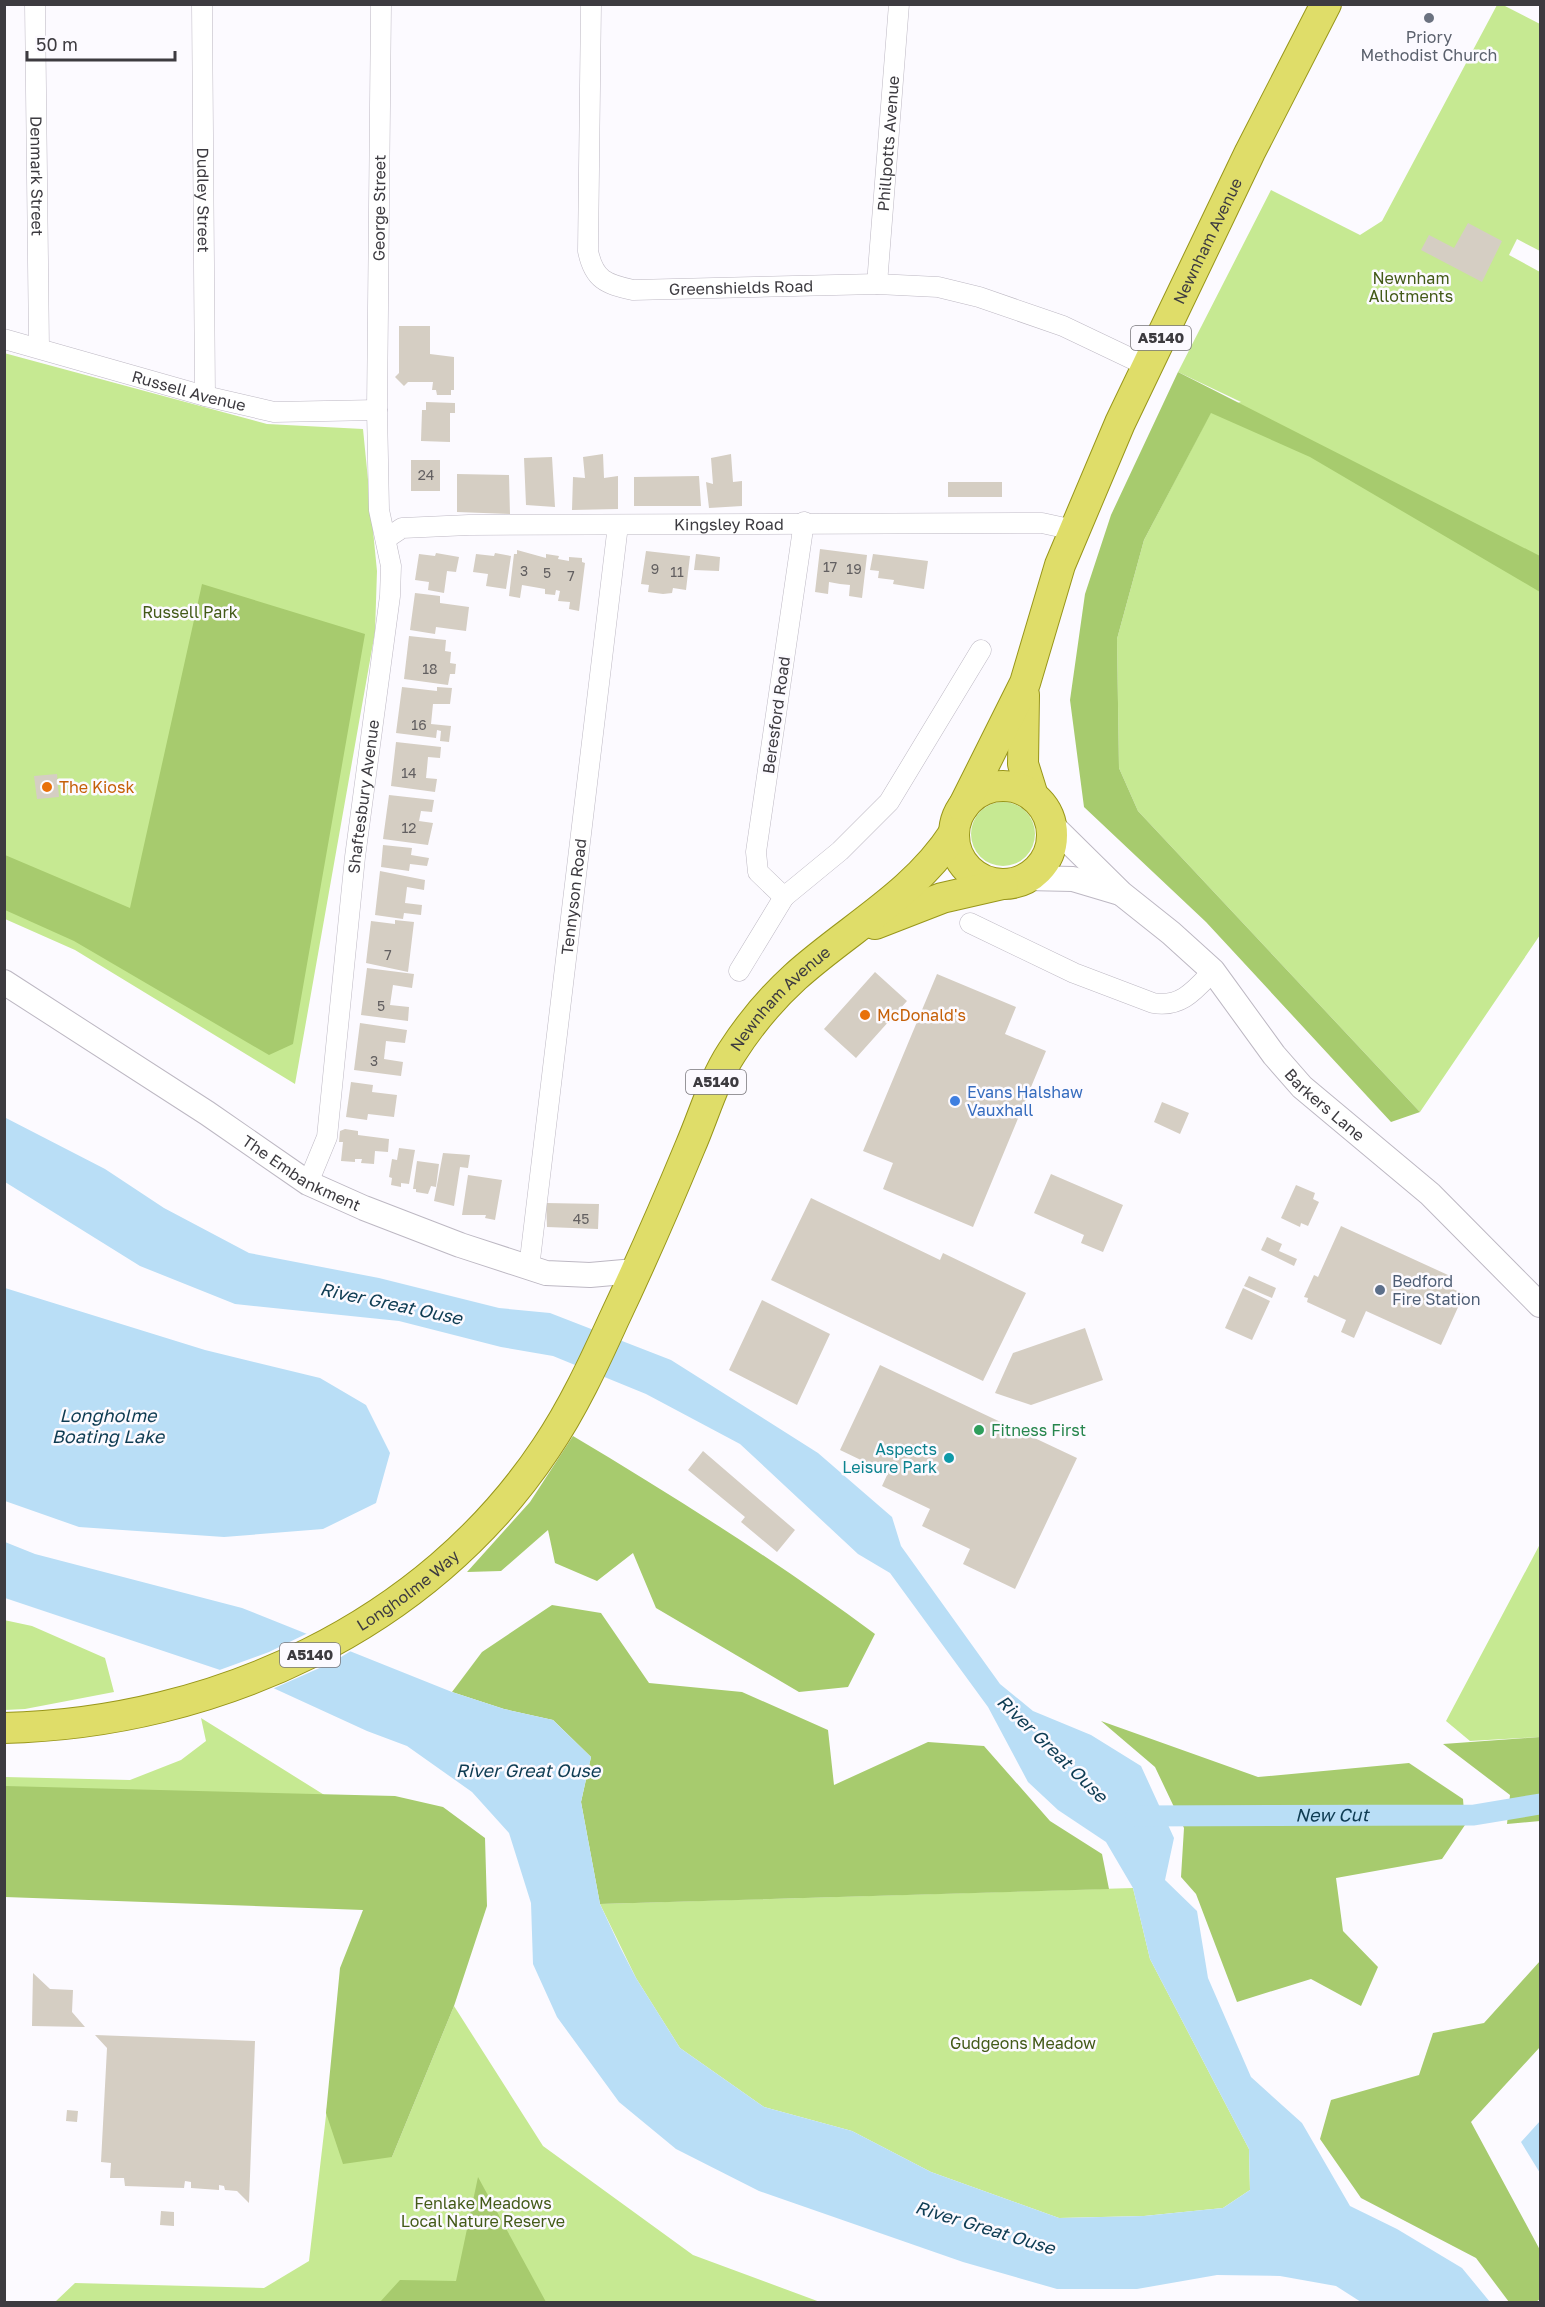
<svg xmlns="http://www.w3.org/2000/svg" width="1545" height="2307" font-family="'Golos Text',sans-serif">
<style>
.green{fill:#c6e992}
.forest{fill:#a7cb6e}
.water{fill:#b9def6}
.pier{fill:#fcfaff}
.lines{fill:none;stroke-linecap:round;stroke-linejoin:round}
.canal{stroke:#b9def6;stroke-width:21}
.building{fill:#d5cec3}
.minor-casing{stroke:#bdb8c3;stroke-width:21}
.tertiary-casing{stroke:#bdb8c3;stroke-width:26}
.primary-casing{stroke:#98961a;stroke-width:32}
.minor{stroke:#fff;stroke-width:20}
.tertiary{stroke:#fff;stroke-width:24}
.primary{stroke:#dfdd69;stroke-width:30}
.worship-dot{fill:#6b7280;stroke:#fcfaff;stroke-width:2}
.food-dot{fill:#e8710a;stroke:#fcfaff;stroke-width:2}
.shop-dot{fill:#3f7fe0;stroke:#fcfaff;stroke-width:2}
.service-dot{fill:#5c6f8a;stroke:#fcfaff;stroke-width:2}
.leisure-dot{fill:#2e9e5b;stroke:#fcfaff;stroke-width:2}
.culture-dot{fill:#0f9aa8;stroke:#fcfaff;stroke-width:2}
.labels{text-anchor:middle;stroke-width:5;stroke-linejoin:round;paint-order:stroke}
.number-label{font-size:14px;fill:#636061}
.shield{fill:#fcfaff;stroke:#767479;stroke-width:1.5}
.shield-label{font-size:15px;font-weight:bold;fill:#3d3b40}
.worship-label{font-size:16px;fill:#5b616d;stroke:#fcfaff}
.street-label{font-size:16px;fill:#3d3b40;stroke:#fcfaff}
.park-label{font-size:16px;fill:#435a18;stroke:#fcfaff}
.food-label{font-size:16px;fill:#c56008;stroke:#fcfaff;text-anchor:start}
.shop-label{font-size:16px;fill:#366cbe;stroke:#fcfaff;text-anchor:start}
.service-label{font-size:16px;fill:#4e5e75;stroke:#fcfaff;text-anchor:start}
.leisure-label{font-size:16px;fill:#27864d;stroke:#fcfaff;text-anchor:start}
.culture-label{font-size:16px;fill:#0d838f;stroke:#fcfaff;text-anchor:end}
.water-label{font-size:18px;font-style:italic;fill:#0e3c53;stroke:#fcfaff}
</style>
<rect width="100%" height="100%" fill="#fcfaff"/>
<path class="green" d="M1497,5H1503L1540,24V251L1517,239L1509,255L1540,272V935L1420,1112L1138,811L1119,768L1117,639L1144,540L1212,410L1241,402L1178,372L1271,190L1360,235L1382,221Z
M4,353L267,424L363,429L377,571L375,632L295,1084L75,950L5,919Z
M971 834a32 32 0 1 1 64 0a32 32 0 1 1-64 0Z
M1540,1544V1737L1470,1741L1446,1721Z
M4,1620L32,1626L105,1658L114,1692L25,1709L5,1710Z
M201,1718L358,1816L5,1807V1777L130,1780L181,1760L206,1741Z
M1133,1888L1150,1959L1249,2149L1250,2190L1223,2208L1144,2216L1059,2218L931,2172L852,2131L764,2107L680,2048L636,1978L600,1904Z
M454,2006L543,2146L693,2255L820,2302H55L75,2283L264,2288L309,2261L327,2107L392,2157Z"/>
<path class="forest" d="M1178,372L1540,556V592L1310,457L1211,413L1144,540L1117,639L1119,768L1138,811L1420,1112L1391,1122L1206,922L1084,807L1070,700L1085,594L1111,515Z
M202,584L365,634L293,1044L269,1055L74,941L5,910V855L130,908Z
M573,1436C677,1498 778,1562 875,1634L848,1687L799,1692L656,1608L633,1553L597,1581L555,1563L548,1530L501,1571L467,1572L530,1502Z
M552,1605L601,1613L649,1683L742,1692L828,1730L834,1785L928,1742L984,1746L1050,1821L1102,1854L1109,1889L600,1904L581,1802L591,1757L553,1720L504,1709L452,1692L482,1652Z
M1101,1721L1258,1777L1409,1763L1463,1799L1465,1825L1442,1859L1336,1878L1343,1931L1378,1967L1361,2006L1311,1979L1237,2002L1196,1894L1181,1877L1184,1828L1155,1767Z
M1540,1737V1821L1507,1824L1510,1795L1443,1744Z
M5,1786L395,1796L443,1807L485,1838L487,1906L454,2006L392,2157L343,2164L326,2113L340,1968L363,1910L5,1897Z
M1540,1961V2047L1471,2122L1540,2250V2299L1536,2302H1509L1476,2258L1361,2198L1320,2139L1331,2100L1419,2075L1433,2033L1484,2023Z
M478,2177L546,2302H380L400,2280L456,2281Z"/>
<path class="water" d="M4,1117L105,1169L164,1208L249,1253L379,1278L499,1308L550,1313L671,1360L818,1453L892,1517L901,1546L1000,1684L1033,1711L1091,1735L1141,1766L1174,1838L1165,1880L1197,1911L1208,1978L1251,2077L1302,2123L1350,2206L1397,2229L1462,2268L1490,2302H1361L1336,2286L1280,2276L1217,2275L1137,2289H1057L963,2262L759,2191L676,2149L619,2102L557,2017L533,1964L531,1903L509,1833L472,1792L407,1746L367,1731L271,1687L5,1598V1542L35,1554L242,1608L452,1692L504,1709L553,1720L591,1757L581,1802L600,1904L620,1947L636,1978L680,2048L764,2107L852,2131L931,2172L1059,2218L1144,2216L1223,2208L1250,2190L1249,2149L1150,1959L1133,1888L1106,1842L1058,1810L1028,1782L988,1707L890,1573L858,1554L740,1444L646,1394L553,1356L501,1347L399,1321L235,1304L140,1266L5,1182Z
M5,1288L205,1350L320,1378L366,1405L390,1453L376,1503L323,1529L224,1537L79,1527L5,1501Z
M1540,2121V2173L1521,2142Z"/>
<path class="pier" d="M310,1632L354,1649L333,1662L270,1690L214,1672L269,1652Z"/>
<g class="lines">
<path class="canal" id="s1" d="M1136,1816L1474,1815L1540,1804"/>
</g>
<path class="building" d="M1468,223L1502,241L1482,282L1421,250L1429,235L1454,248Z
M399,326H430V354L454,357V390H451V395H437L436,390H432L433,382H408L404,386L395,377L399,373Z
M426,402L455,403V413H450V442L421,441L422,410H426Z
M603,454L604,478L618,476V509L572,510L573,477L585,478L583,457Z
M731,454L733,482L742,481V506L709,508L706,482L713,484L711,458Z
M552,457L555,507L526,505L524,458Z
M411,460H440V491H411Z
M457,474L509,475L510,514L457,512Z
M699,476L701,506H634V477Z
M948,482H1002V497H948Z
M820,549L867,555L862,598L849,596L850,585L840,584L829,582L828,594L815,592Z
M517,550L546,558V554L559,556L558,559L569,561V557L582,558V562L585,563L579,611L569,609L570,602L558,601L560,591L556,590L555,595L545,594V589L522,585L520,598L509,596L514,554H517Z
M646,551L690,556L686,590L673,588L672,593L663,594L648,592L649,585L641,584Z
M436,553L459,557L456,572L447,571L444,593L428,590L429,582L415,580L419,554L435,556Z
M495,553L511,556L506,589L486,586L488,574L473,572L476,554L494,556Z
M696,554L720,557L719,571L694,570Z
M873,554L928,561L924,589L893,584L894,580L878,578L879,571L870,570Z
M415,593L440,596V603L469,607L466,631L436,627L435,634L410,630Z
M409,636L446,640L445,651L451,652L450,663L456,664L455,674H450L448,685L404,679Z
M402,687L437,691V687L452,688L450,704H433L431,724L451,726L449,742L440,741L441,731L437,730L436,738L396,733Z
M396,742L441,747L440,758L428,757L427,768L426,778L437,779L435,792L391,786Z
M57,774L59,797L37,799L34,776Z
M389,795L434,800L432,812L421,811L419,821L433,823L428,845L383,839Z
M383,845L412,848L411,855L429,858L427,866L410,864L409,871L381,867Z
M380,871L425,880L424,890L407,887L405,903L422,905L421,915L404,913L403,919L375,915Z
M395,920L414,922L408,972L366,963L371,921L395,924Z
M367,968L414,974L412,988L393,985L390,1005L409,1007L408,1021L361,1015Z
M875,972L907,1001L856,1058L824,1029Z
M937,974L1016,1007L1005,1034L1046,1051L973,1227L883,1189L893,1163L863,1151Z
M360,1023L407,1030L405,1043L386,1041L384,1059L403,1062L401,1076L354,1070Z
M351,1082L373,1085L372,1092L397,1095L394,1117L368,1114L367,1120L346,1117Z
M1162,1102L1189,1113L1180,1134L1154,1122Z
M345,1129L358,1131V1135L389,1139L388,1152L375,1151L374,1164L361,1163L362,1159H355V1162L341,1161L343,1142H339L340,1131Z
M399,1148L415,1150L409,1184L401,1183V1187L391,1185L392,1178L389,1177L392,1159L397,1160Z
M443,1153L470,1155L468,1168L460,1167L454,1206L434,1201Z
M417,1161L439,1164L436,1187L431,1186L428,1194L416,1192V1189H413Z
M1051,1174L1123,1205L1103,1252L1081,1243L1084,1235L1034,1213Z
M468,1175L502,1180L495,1220L485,1218L486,1215H462Z
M1296,1185L1315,1193L1313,1199L1319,1202L1308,1226L1301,1223L1300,1227L1281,1218Z
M811,1198L940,1260L943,1253L1026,1293L983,1381L771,1280Z
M546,1203L599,1204L598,1229L547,1227Z
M1341,1226L1448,1275L1444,1285L1464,1294L1441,1345L1366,1311L1354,1338L1341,1332L1346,1320L1307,1302L1308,1298L1304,1297L1314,1275L1318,1277Z
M1267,1237L1282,1244L1279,1251L1297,1259L1294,1266L1261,1250Z
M1249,1276L1276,1288L1272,1298L1244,1286Z
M1243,1288L1270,1301L1252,1340L1225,1328Z
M762,1300L830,1334L797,1405L729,1370Z
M1085,1328L1103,1380L1031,1405L995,1393L1013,1353Z
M880,1365L1077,1458L1015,1589L963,1564L970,1549L922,1526L930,1509L882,1486L888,1473L840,1450Z
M703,1451L795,1530L777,1552L741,1522L745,1517L688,1470Z
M33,1973L50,1989L73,1990L72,2012L85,2027L32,2026Z
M95,2035L255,2041L249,2203L237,2191L225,2190L224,2186L219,2185V2190L191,2188V2182L185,2181L184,2188L125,2186L124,2178H110L111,2163L101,2162L107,2048Z
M67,2110L78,2111L77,2122L66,2121Z
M161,2211L174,2212V2226L160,2225Z"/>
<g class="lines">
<g class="minor-casing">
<g id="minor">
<path id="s2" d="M35,4L39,348"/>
<path id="s3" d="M202,4L205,396"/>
<path id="s4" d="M591,4L588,251C594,280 606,284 633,290L877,284L938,287L979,297L1063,326L1147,366"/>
<path id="s5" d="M877,284L899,4"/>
<path id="s6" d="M4,339L205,396L274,412L377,410"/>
<path d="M804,522L756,852L758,872L784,897L840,851L889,802L981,650"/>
<path id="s7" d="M387,538L402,528L469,525L1042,523L1074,530"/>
<path d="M970,923L1074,973L1153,1003C1181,1008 1195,990 1213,971"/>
<path d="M739,971L784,897"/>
<path id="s8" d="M308,1183L327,1137L355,857L390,596L391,566L379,510L377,410L381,4"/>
<path id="s9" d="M529,1268L618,525"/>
</g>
</g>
<g class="tertiary-casing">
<g id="tertiary">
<path id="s10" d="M1051,824L1122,894L1171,933L1213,971L1274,1055L1302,1087L1430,1194L1540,1305"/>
<path d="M1026,878L1073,879L1120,893"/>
<path id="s11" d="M4,982L207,1113L308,1183L364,1208L460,1245L546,1273L590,1275L635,1271"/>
</g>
</g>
<g class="primary-casing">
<g id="primary">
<path d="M1024,695L1023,764L1033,796"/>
<circle cx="1003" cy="835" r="49"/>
<path id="s12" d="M963,807L1025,683L1060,565L1120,423L1250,152L1326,4"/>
<path d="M875,924L942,898L1003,884"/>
<path id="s13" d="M4,1728C215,1723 427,1627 546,1448C573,1408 594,1363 614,1319C641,1262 666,1205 690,1147C704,1115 713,1081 732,1052C750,1024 771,999 795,977C848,929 914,895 954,833"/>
</g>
</g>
<use href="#minor" class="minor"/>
<use href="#tertiary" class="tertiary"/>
<use href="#primary" class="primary"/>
</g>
<circle class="worship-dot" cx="1429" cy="18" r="6"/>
<g class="food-dot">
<circle cx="47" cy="787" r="6"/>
<circle cx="865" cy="1015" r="6"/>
</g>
<circle class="shop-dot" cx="955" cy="1101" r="6"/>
<circle class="service-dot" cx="1380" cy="1290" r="6"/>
<circle class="leisure-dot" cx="979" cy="1430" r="6"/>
<circle class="culture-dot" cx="949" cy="1458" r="6"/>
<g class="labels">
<g class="number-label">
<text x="426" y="480">24</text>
<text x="830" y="572">17</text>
<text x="655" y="574">9</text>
<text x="854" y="574">19</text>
<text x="524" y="576">3</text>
<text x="677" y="577">11</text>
<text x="547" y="578">5</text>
<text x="571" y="581">7</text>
<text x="430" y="674">18</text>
<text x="419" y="730">16</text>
<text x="409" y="778">14</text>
<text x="409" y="833">12</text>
<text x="388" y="960">7</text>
<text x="381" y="1011">5</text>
<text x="374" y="1066">3</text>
<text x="581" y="1224">45</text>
</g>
<g class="shield">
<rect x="1131" y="326" width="60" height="24" rx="4.5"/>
<rect x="686" y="1070" width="60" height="24" rx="4.5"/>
<rect x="280" y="1643" width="60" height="24" rx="4.5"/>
</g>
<g class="shield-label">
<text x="1161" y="343">A5140</text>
<text x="716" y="1087">A5140</text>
<text x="310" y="1660">A5140</text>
</g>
<g class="worship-label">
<text x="1429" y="43">Priory<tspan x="1429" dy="18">Methodist Church</tspan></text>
</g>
<g class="street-label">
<text dy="6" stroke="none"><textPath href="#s5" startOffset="141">Phillpotts Avenue</textPath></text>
<text dy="6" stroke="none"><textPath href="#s2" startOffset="172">Denmark Street</textPath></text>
<text dy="6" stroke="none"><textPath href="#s3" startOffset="196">Dudley Street</textPath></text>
<text dy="6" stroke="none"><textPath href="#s8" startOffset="984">George Street</textPath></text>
<text dy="6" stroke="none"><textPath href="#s12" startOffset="618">Newnham Avenue</textPath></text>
<text dy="6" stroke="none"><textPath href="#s4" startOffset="420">Greenshields Road</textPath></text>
<text dy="6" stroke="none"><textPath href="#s6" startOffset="192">Russell Avenue</textPath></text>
<text dy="6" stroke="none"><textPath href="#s7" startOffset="345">Kingsley Road</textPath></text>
<text transform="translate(776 715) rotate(-82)" y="6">Beresford Road</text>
<text dy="6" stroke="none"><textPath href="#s8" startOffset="392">Shaftesbury Avenue</textPath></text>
<text dy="6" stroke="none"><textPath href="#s9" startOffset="374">Tennyson Road</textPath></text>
<text dy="6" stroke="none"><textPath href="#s13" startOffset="1144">Newnham Avenue</textPath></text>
<text dy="6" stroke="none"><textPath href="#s10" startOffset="394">Barkers Lane</textPath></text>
<text dy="6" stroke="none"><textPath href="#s11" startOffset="354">The Embankment</textPath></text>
<text dy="6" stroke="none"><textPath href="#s13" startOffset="434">Longholme Way</textPath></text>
</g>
<g class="park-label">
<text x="1411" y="284">Newnham<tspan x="1411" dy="18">Allotments</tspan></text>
<text x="190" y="618">Russell Park</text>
<text x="1023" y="2049">Gudgeons Meadow</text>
<text x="483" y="2209">Fenlake Meadows<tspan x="483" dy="18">Local Nature Reserve</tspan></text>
</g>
<g class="food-label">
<text x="59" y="793">The Kiosk</text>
<text x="877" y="1021">McDonald's</text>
</g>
<g class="shop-label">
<text x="967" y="1098">Evans Halshaw<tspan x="967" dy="18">Vauxhall</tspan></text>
</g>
<g class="service-label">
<text x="1392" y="1287">Bedford<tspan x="1392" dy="18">Fire Station</tspan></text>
</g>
<g class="leisure-label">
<text x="991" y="1436">Fitness First</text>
</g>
<g class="culture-label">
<text x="937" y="1455">Aspects<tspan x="937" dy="18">Leisure Park</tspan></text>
</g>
<g class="water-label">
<text transform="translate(391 1304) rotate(12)" y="6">River Great Ouse</text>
<text x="108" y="1422">Longholme<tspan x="108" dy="21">Boating Lake</tspan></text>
<text transform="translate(1052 1749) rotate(44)" y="6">River Great Ouse</text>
<text x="528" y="1777">River Great Ouse</text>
<text dy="6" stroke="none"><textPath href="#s1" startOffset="196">New Cut</textPath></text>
<text transform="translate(985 2228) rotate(17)" y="6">River Great Ouse</text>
</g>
</g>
<rect width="1545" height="2307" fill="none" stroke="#3d3b40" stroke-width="12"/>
<path d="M27 51v9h148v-9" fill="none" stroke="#3d3b40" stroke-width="3"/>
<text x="36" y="51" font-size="18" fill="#3d3b40" stroke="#fcfaff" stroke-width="4.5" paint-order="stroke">50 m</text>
</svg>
